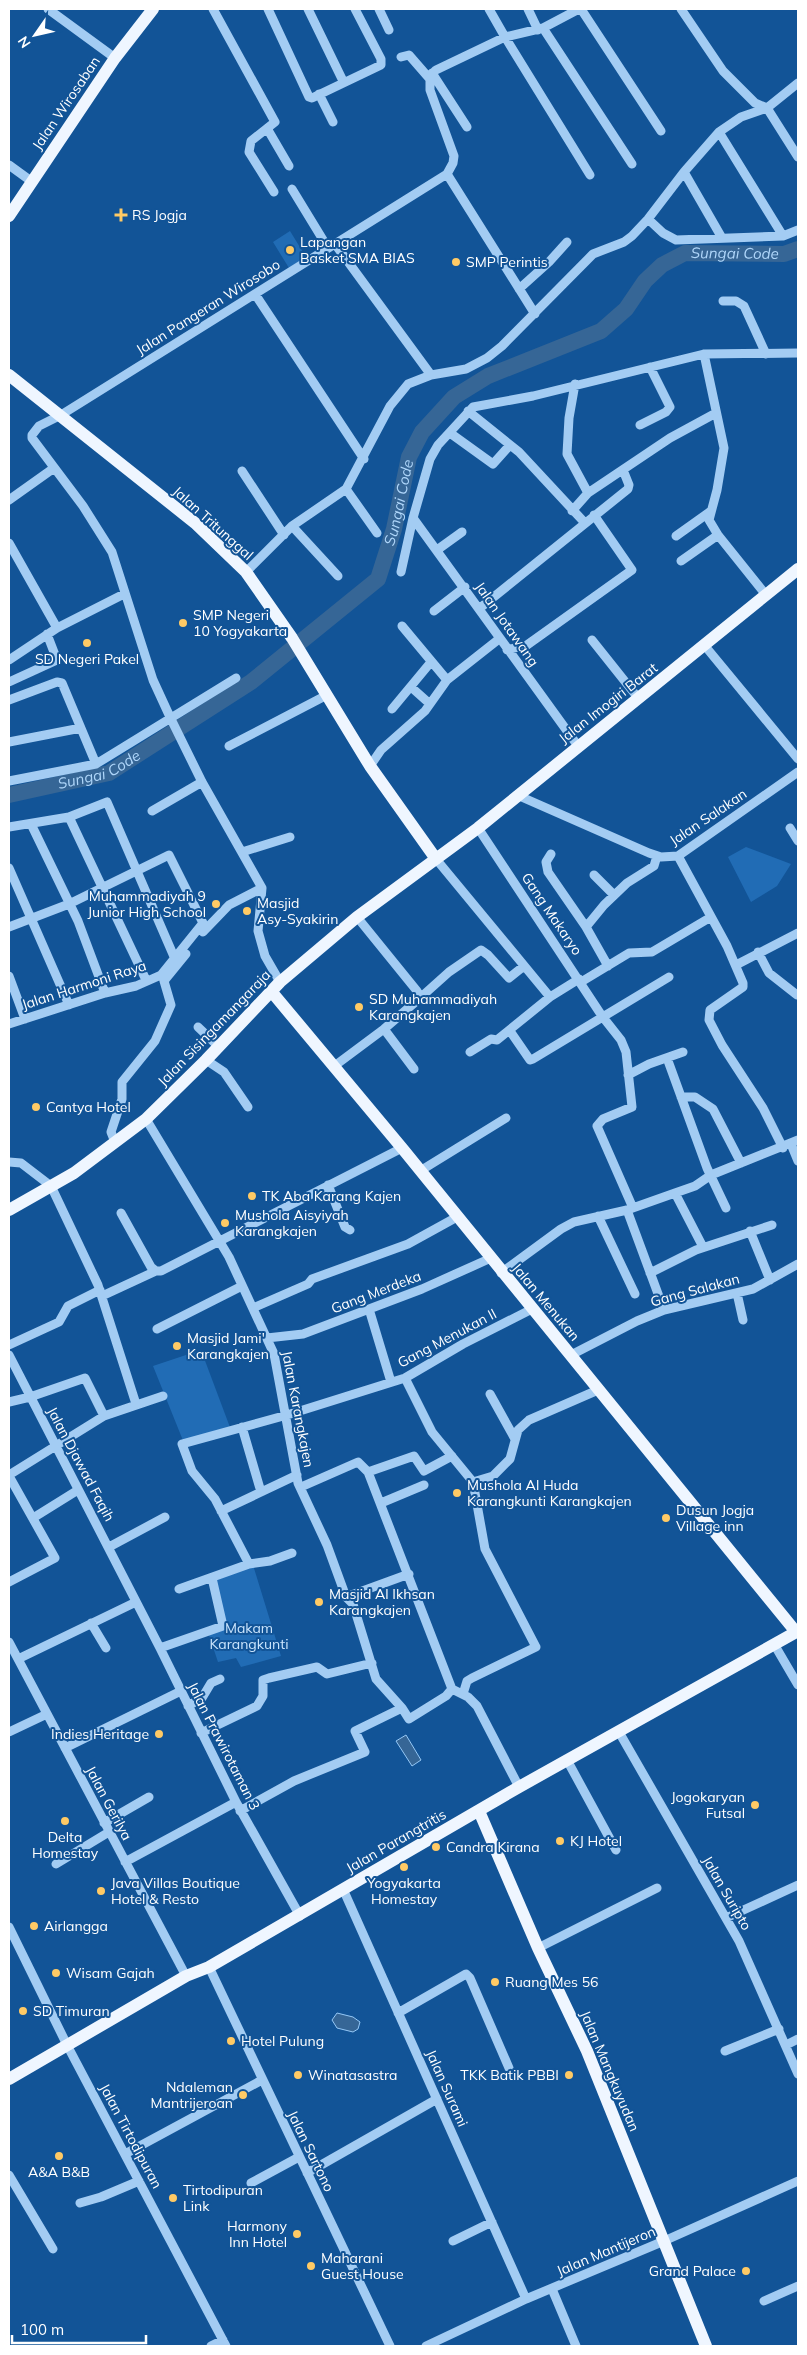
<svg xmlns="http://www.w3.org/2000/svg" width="807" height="2355" font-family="Mulish,sans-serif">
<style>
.green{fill:#216cb5}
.water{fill:#366696;stroke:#95c8f6}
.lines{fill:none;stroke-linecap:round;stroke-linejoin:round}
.river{stroke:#366696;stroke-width:16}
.minor{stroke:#a3ccf3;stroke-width:9}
.major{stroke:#eff6ff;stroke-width:12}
.poi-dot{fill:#ffca65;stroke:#125497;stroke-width:2}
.labels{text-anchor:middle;stroke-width:4;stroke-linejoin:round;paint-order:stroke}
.street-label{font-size:14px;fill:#fff;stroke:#125497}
.poi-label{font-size:14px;fill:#fff;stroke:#125497;text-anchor:start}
.park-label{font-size:14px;fill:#cbe5fd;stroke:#125497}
.water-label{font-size:15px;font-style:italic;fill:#afd6fa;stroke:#125497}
</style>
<rect width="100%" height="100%" fill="#125497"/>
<path class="green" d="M290,231L306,257L289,268L273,242Z
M746,847L791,864L777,886L751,902L728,857Z
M201,1350L231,1430L184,1443L153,1366Z
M253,1565L281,1656L241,1667L236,1658L218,1662L209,1635L227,1628L213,1579Z"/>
<path class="water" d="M406,1735L421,1760L412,1766L396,1741Z
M337,2013L353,2017L360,2022L358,2029L353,2032L337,2028L332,2020Z"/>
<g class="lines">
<path class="river" id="s1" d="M9,795L109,773L251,682L378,579L394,529L409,457L422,432L454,397L488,376L601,331L626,309L645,281L662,265L685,253L784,254L798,249"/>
<path class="minor" d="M48,9L115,58
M213,9L275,122L251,141L249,152L274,192
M268,9L309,97L312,98L381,65V59L355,9
M308,9L343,81
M379,9L389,30
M489,9L505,37L590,175
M528,9L538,30
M581,9L661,131
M681,9L723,71L755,103L767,108L798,157
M543,28L632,164
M401,57L409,55L429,78
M432,73L467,127
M319,94L333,122
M268,130L289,166
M719,132L783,236
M9,165L31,181
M684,172L722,238
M447,174L535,314
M292,189L328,248
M648,219L663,233L676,240L783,236L798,230
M335,244L431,375
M519,289L549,262L567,242
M255,294L364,459
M723,301H736L744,306L766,354
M704,354L724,448L717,490L709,520L718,535L766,595
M575,384L569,418L567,454L588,493
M468,411L519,452L585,523
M640,425L666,412L670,407L650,367
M450,433L493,464L510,445
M242,471L284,535
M346,489L377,533
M9,500L54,468
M572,511L588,493L670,438L716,413
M413,518L578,746
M292,526L338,576
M676,536L711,511
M9,543L57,628
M437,550L462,532
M681,561L718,535
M246,572L292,526L346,489L390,406L408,384L431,375L466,369L487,358L502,346L593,254L624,242L632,236L648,219L684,172L719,132L741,117L767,108L798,83
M401,572L413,518L430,459L438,445L473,407L533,396L704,354L798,353
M480,608L628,489L629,485L623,470
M434,611L465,587
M402,626L447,680
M592,640L639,699
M705,646L798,759
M507,650L527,645L632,570L594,515
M9,660L57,628L124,594
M9,682L57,660L47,634
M411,687L430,704
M9,700L57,682L62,683L96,764
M392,709L431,662
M9,742L81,728
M229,746L327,695
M370,766L381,750L425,711L447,680L499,639
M9,781L96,764L236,678
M517,795L649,853L661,857L678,856L798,772
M152,811L202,782
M69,817L146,980
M31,824L78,921L105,993
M9,827L69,817L107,802L175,959
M478,828L602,1016L621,1040L626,1052L632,1107L603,1119L597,1126L633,1208
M790,828L798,841
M242,852L290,837
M551,854L546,862L548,872L586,927L608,966
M678,856L727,946L743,983V987L710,1010L709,1020L722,1045L763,1108L783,1148
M436,859L550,997
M9,868L69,1005
M594,875L614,895
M9,927L69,904L169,855L203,923L161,975L136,986L105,993L9,1024
M586,927L604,905L627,883L654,866L657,856
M203,932L229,905L262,888
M758,952L769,973L797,995
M736,965L798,933
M9,976L25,1019
M280,982L265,956L258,931L262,888L202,782L170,717L153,680L112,552L83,506L32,438V435L39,426L61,415L447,174L453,163L454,156L430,90V76L436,70L505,37L543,28L579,9
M581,982L629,953L652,952L711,917
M420,998L449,972L481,950L488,955L509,978L524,966
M198,1027L219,1047
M384,1029L414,1069
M510,1031L530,1060L533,1059L669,977
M470,1052L491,1039L497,1040L550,997L579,979
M667,1058L707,1168L726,1208
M206,1060L224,1072L248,1107
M333,1067L384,1029L420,998L417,991L357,917
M628,1075L649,1064L683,1052
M681,1097H695L713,1109L741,1163
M146,1119L229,1257L274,1354L298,1483L327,1545L346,1597L353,1604L376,1679L402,1708
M115,1142L111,1132L122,1099V1082L155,1041L171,1005L164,981L186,954
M791,1144L798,1161
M9,1162L21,1163L51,1186L98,1285L136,1404
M420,1171L506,1118
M328,1185L345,1227L350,1230
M675,1193L703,1247
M627,1210L664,1310
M121,1213L151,1267L156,1271H161L402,1148
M598,1216L635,1294
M750,1231L770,1280
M501,1273L561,1229L574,1222L627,1210L675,1193L695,1186L711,1175L798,1140
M650,1273L696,1250L772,1225
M737,1293L743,1320
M102,1296L156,1271
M253,1308L308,1284L312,1279L408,1244L457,1217
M369,1309L391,1382
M157,1329L242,1286
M267,1338L303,1334L422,1289L491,1258
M9,1345L59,1322L68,1306L100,1290
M9,1355L160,1648L236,1802L300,1916
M571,1355L637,1321L664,1310L753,1289L798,1264
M405,1378L432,1432L473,1482L493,1476L510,1459L518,1430L529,1420L598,1390
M490,1394L515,1439
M9,1402L30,1397L85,1378L104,1416
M242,1427L261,1492
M368,1472L414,1456L424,1471L452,1456
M9,1475L104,1416L163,1396
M9,1476L55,1558L9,1582
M301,1487L358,1462L368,1472L452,1689L468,1697L477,1706L519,1787
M381,1503L424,1485
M221,1511L297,1475
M33,1518L78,1490
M109,1547L165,1517
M249,1564L215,1499L192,1471L182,1444L287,1415L405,1378L463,1344L532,1309
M179,1589L249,1564L270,1561L292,1553
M346,1597L409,1574
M91,1623L106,1648
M9,1642L186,1976
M774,1644L798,1685
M160,1648L223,1626L212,1578
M18,1659L136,1602
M463,1694L467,1681L472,1678L536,1647L485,1549L473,1482
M188,1706L202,1698L211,1683L220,1679
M9,1732L47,1714
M619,1732L739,1941L798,2074
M201,1733L257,1706L263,1696V1680L269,1678L317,1667L327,1674L372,1663
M65,1748L181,1691
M567,1760L616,1850
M240,1811L294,1781L365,1752L355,1731L402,1708L409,1719L446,1696L452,1689
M104,1823L149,1797
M125,1862L236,1802
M56,1864L109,1832
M343,1889L526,2299
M726,1918L798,1885
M9,1927L67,2045L226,2346
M538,1948L657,1888
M209,1967L390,2346
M398,2013L466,1974L470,1978L509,2068
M786,2045L798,2039
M725,2051L779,2029
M125,2154L262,2080
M307,2173L437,2099
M9,2175L53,2249
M251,2183L299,2157
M80,2203L101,2197L139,2181
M453,2241L492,2222
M552,2289L576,2346
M764,2301L798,2286
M211,2346L223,2340
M426,2346L526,2299L664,2241L798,2181"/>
<path class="major" d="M9,216L115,58L153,9
M9,375L195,523L246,572L292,638L370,766L436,859
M271,991L402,1148L796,1632
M9,1210L74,1173L146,1119L206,1060L280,982L357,917L478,828L798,569
M479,1811L538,1948L587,2051L706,2346
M9,2079L186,1976L209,1967L519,1787L798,1631"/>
</g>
<g class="poi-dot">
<path d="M118.5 207.5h5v5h5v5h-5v5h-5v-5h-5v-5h5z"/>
<circle cx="290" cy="250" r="5"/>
<circle cx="456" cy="262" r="5"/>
<circle cx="183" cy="623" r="5"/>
<circle cx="87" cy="643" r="5"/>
<circle cx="216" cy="904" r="5"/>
<circle cx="247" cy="911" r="5"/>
<circle cx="359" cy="1007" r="5"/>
<circle cx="36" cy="1107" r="5"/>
<circle cx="252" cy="1196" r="5"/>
<circle cx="225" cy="1223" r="5"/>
<circle cx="177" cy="1346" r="5"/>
<circle cx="457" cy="1493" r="5"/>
<circle cx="666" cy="1518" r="5"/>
<circle cx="319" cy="1602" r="5"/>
<circle cx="159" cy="1734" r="5"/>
<circle cx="755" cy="1805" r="5"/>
<circle cx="65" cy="1821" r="5"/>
<circle cx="560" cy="1841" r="5"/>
<circle cx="436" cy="1847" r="5"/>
<circle cx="404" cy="1867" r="5"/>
<circle cx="101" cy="1891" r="5"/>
<circle cx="34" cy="1926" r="5"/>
<circle cx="56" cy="1973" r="5"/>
<circle cx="495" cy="1982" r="5"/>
<circle cx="23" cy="2011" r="5"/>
<circle cx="231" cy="2041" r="5"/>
<circle cx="298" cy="2075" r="5"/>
<circle cx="569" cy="2075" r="5"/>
<circle cx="243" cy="2095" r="5"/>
<circle cx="59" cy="2156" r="5"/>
<circle cx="173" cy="2198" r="5"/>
<circle cx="297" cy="2234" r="5"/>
<circle cx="311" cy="2266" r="5"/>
<circle cx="746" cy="2271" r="5"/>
</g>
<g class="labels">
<g class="street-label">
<text transform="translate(66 103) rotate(-56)" y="5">Jalan Wirosaban</text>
<text transform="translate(208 307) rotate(-32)" y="5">Jalan Pangeran Wirosobo</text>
<text transform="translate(213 523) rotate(42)" y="5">Jalan Tritunggal</text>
<text transform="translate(507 624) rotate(55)" y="5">Jalan Jotawang</text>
<text transform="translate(608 703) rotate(-38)" y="5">Jalan Imogiri Barat</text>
<text transform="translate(708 817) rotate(-34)" y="5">Jalan Salakan</text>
<text transform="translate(552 914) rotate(56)" y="5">Gang Makaryo</text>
<text transform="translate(84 985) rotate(-18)" y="5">Jalan Harmoni Raya</text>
<text transform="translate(214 1028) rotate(-46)" y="5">Jalan Sisingamangaraja</text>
<text transform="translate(695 1290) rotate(-15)" y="5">Gang Salakan</text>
<text transform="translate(376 1292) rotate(-21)" y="5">Gang Merdeka</text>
<text transform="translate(546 1302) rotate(50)" y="5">Jalan Menukan</text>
<text transform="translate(447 1338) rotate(-28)" y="5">Gang Menukan II</text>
<text transform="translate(298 1409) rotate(79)" y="5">Jalan Karangkajen</text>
<text transform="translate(81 1464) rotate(62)" y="5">Jalan Djawad Faqih</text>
<text transform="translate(224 1746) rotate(63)" y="5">Jalan Prawirotaman 3</text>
<text transform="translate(109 1803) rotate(62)" y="5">Jalan Gerilya</text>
<text transform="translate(396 1841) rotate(-30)" y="5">Jalan Parangtritis</text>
<text transform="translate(727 1893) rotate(60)" y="5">Jalan Suripto</text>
<text transform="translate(610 2071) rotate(67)" y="5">Jalan Mangkuyudan</text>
<text transform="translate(447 2088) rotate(66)" y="5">Jalan Surami</text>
<text transform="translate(131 2136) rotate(62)" y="5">Jalan Tirtodipuran</text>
<text transform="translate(311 2151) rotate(64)" y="5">Jalan Sartono</text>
<text transform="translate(606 2251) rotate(-23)" y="5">Jalan Mantijeron</text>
</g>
<g class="poi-label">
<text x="132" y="220">RS Jogja</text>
<text x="300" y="247">Lapangan<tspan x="300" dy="16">Basket SMA BIAS</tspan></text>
<text x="466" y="267">SMP Perintis</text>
<text x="193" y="620">SMP Negeri<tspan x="193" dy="16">10 Yogyakarta</tspan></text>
<text x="87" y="664" text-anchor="middle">SD Negeri Pakel</text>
<text x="206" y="901" text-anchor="end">Muhammadiyah 9<tspan x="206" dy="16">Junior High School</tspan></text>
<text x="257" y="908">Masjid<tspan x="257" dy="16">Asy-Syakirin</tspan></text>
<text x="369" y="1004">SD Muhammadiyah<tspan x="369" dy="16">Karangkajen</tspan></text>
<text x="46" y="1112">Cantya Hotel</text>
<text x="262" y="1201">TK Aba Karang Kajen</text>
<text x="235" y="1220">Mushola Aisyiyah<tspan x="235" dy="16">Karangkajen</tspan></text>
<text x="187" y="1343">Masjid Jami'<tspan x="187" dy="16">Karangkajen</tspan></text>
<text x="467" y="1490">Mushola Al Huda<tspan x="467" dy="16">Karangkunti Karangkajen</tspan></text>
<text x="676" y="1515">Dusun Jogja<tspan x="676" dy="16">Village inn</tspan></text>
<text x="329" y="1599">Masjid Al Ikhsan<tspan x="329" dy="16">Karangkajen</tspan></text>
<text x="149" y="1739" text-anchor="end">Indies Heritage</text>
<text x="745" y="1802" text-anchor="end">Jogokaryan<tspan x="745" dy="16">Futsal</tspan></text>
<text x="65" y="1842" text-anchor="middle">Delta<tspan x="65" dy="16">Homestay</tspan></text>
<text x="570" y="1846">KJ Hotel</text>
<text x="446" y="1852">Candra Kirana</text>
<text x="111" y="1888">Java Villas Boutique<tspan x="111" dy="16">Hotel &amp; Resto</tspan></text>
<text x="404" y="1888" text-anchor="middle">Yogyakarta<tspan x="404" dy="16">Homestay</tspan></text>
<text x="44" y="1931">Airlangga</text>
<text x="66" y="1978">Wisam Gajah</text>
<text x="505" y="1987">Ruang Mes 56</text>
<text x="33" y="2016">SD Timuran</text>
<text x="241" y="2046">Hotel Pulung</text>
<text x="308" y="2080">Winatasastra</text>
<text x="559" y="2080" text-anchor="end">TKK Batik PBBI</text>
<text x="233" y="2092" text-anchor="end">Ndaleman<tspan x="233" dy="16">Mantrijeroan</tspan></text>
<text x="59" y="2177" text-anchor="middle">A&amp;A B&amp;B</text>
<text x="183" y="2195">Tirtodipuran<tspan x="183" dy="16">Link</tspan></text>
<text x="287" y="2231" text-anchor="end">Harmony<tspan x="287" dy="16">Inn Hotel</tspan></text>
<text x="321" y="2263">Maharani<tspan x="321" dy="16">Guest House</tspan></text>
<text x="736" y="2276" text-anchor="end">Grand Palace</text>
</g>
<g class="park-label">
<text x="249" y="1633">Makam<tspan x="249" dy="16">Karangkunti</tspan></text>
</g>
<g class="water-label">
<text dy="5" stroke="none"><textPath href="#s1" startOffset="964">Sungai Code</textPath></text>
<text dy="5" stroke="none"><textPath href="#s1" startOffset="514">Sungai Code</textPath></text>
<text dy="5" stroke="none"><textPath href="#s1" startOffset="94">Sungai Code</textPath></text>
</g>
</g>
<rect width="807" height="2355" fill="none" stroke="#ffffff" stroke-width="20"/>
<g transform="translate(35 35) rotate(236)" stroke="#125497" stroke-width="4" paint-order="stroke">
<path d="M0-4L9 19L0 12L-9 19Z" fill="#ffffff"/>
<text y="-8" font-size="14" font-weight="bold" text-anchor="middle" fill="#ffffff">N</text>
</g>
<path d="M12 2335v8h134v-8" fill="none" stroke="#ffffff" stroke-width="2.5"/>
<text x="20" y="2335" font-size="15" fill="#ffffff" stroke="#125497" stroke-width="4" paint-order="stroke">100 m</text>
</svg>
